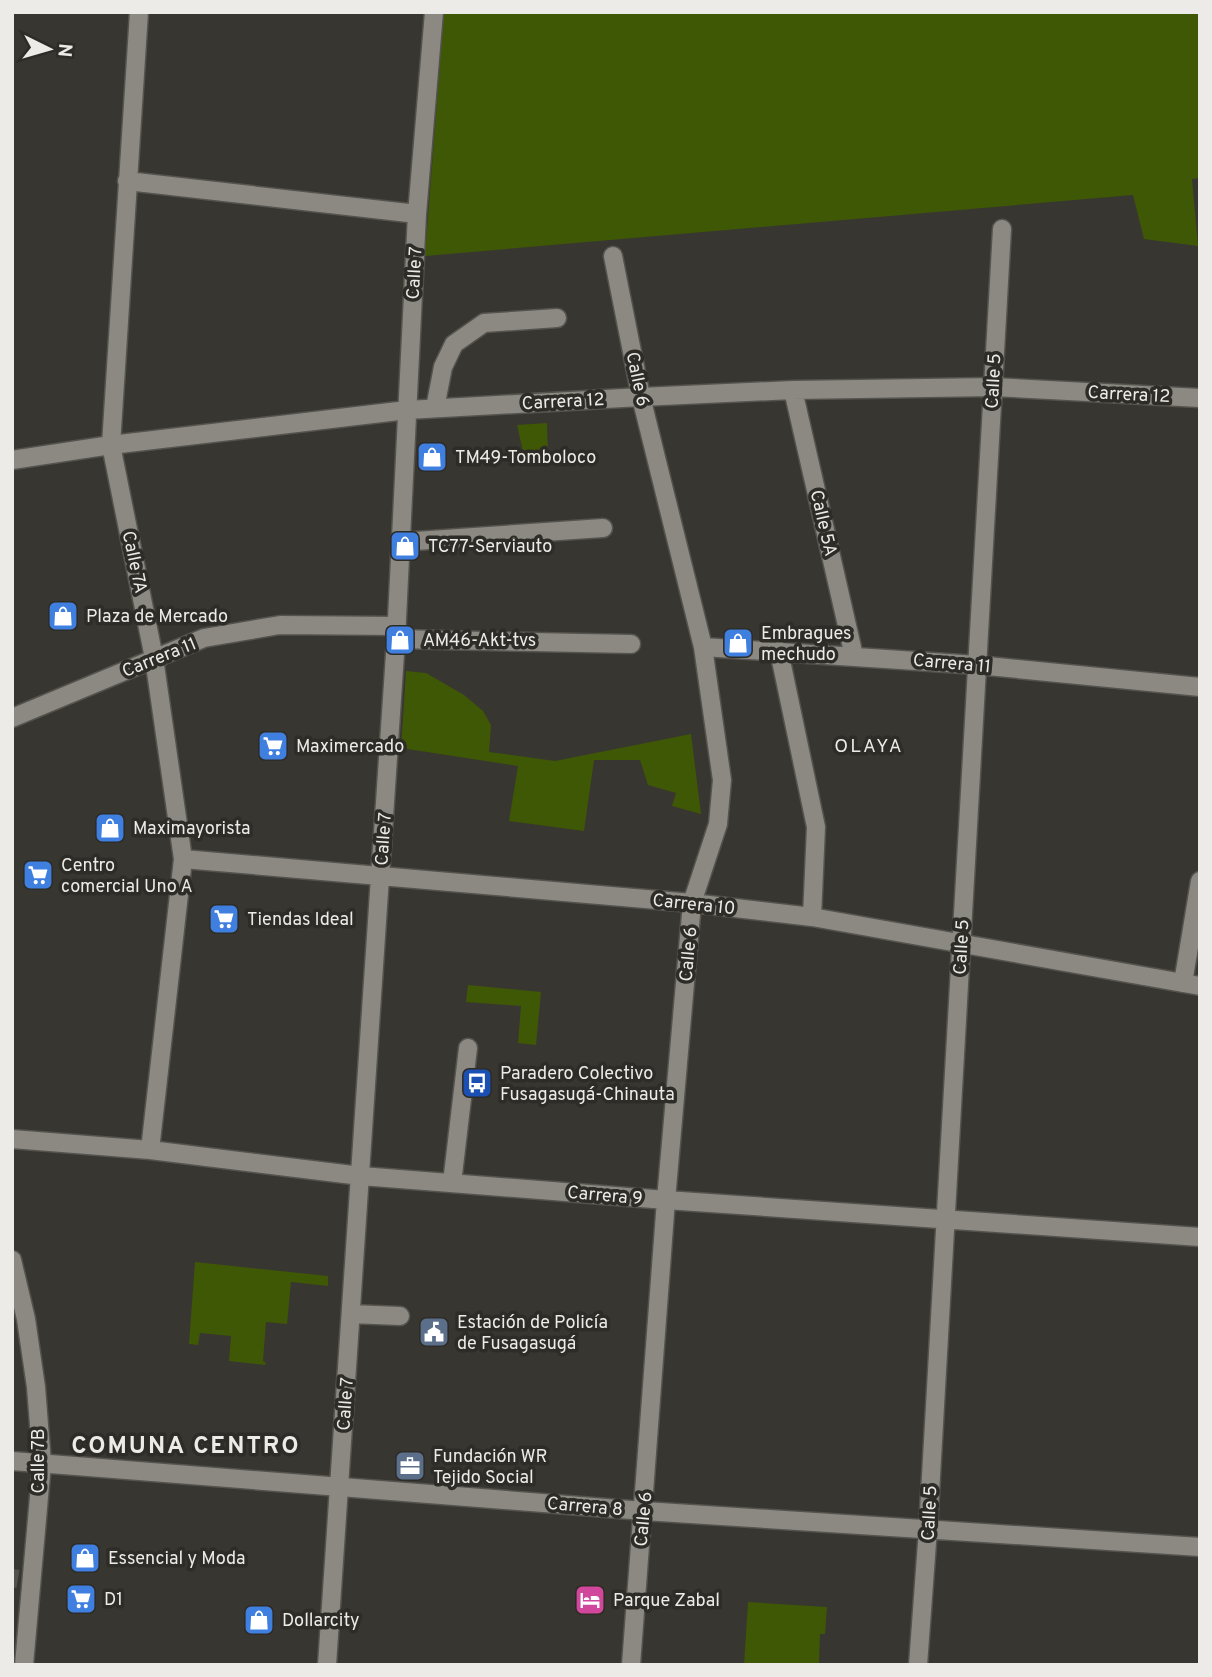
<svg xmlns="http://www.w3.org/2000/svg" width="1212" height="1677" font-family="Overpass,sans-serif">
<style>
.green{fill:#3f5805}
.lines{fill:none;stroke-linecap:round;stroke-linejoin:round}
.minor-tunnel{stroke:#53514c;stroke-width:18;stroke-dasharray:18 9;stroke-linecap:butt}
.minor-casing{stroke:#55534e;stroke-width:21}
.minor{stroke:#8c8983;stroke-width:18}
.labels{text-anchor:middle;stroke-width:7;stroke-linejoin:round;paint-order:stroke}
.street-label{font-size:18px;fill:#edebe8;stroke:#2e2c27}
.poi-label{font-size:18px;fill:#edebe8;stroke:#2e2c27;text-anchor:start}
.neighbourhood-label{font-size:19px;letter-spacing:2px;fill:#edebe8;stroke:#2e2c27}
.district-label{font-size:24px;font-weight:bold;letter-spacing:2px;fill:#edebe8;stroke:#2e2c27}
</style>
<rect width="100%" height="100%" fill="#383630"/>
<path class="green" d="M444,12H1200V178L1192,179L1198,246L1144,239L1133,195L425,256Z
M547,423L548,456H524L517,425Z
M406,671L426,673L464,695L483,711L491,725L489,752L555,761L691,734L701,814L672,806L676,793L648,785L640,760H594L584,831L509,821L518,766L401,748Z
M468,985L541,992L536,1045L518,1043L521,1006L466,1002Z
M195,1262L328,1276V1286L291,1282L287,1324L266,1322L263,1361L265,1362L266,1365L229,1361L231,1336L200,1333L198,1345L189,1344Z
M748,1602L827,1607L825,1634H820L819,1665H744Z"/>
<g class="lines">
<path class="minor-tunnel" d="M12,1578L18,1579"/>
<g class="minor-casing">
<path id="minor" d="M139,12L111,445L154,658L183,859L150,1150
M127,181L417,214
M613,256L641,397L703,647L722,780L718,824L692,903L666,1200L631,1665
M793,390L854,656
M435,408L443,367L454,344L484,323L557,318
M12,460L111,445L407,410L641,397L793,390L993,387L1200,398
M401,542L603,528
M396,639L631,644
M703,647L977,665L1200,687
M779,651L816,827L812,917
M12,718L204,638L280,625L397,626
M183,859L692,903L812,917L1200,986
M1183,983L1200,881
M12,1139L150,1150L361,1176L666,1200L1200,1237
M452,1183L468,1048
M12,1260L26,1319L36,1387L42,1463L24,1665
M351,1314L400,1316
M12,1461L644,1511L1200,1547
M327,1665L396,639L417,214L434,12
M918,1665L928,1529L1002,229"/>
</g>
<use href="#minor" class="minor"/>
</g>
<defs>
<g id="shop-square" transform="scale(1.575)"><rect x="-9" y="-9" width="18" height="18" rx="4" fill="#3f7fe0" stroke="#2e2c27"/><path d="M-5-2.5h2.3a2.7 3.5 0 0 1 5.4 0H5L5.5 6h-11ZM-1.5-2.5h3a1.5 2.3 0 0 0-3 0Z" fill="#fff"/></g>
<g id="supermarket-square" transform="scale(1.575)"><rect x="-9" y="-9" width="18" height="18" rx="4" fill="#3f7fe0" stroke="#2e2c27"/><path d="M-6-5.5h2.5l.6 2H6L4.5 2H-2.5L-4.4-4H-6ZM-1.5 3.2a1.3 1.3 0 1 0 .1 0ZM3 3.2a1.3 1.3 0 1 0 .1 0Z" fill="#fff"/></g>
<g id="bus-square" transform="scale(1.575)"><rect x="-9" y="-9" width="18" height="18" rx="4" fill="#1a4fb4" stroke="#2e2c27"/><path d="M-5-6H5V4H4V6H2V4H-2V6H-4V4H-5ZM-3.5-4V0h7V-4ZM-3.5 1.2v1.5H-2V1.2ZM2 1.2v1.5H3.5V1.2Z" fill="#fff"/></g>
<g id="civic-square" transform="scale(1.575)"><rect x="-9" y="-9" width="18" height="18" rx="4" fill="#5c6f8a" stroke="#2e2c27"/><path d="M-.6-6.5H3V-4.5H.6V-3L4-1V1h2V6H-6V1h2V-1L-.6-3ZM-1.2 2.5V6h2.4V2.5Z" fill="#fff"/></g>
<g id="office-square" transform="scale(1.575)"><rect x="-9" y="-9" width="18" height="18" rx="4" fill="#5c6f8a" stroke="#2e2c27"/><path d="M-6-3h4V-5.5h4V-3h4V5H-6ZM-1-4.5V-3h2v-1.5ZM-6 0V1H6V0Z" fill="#fff"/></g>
<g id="hotel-square" transform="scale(1.575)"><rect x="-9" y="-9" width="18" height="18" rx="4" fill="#d1479c" stroke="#2e2c27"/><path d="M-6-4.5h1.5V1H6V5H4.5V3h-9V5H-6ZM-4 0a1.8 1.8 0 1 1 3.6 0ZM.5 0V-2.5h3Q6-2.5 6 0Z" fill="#fff"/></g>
</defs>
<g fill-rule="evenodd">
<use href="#shop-square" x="432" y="457"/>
<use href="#shop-square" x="405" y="546"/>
<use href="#shop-square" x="63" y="616"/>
<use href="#shop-square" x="400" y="640"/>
<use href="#shop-square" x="738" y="643"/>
<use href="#supermarket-square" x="273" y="746"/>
<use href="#shop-square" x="110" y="828"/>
<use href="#supermarket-square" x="38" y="875"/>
<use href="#supermarket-square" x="224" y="919"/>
<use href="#bus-square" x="477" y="1083"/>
<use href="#civic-square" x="434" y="1332"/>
<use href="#office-square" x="410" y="1466"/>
<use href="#shop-square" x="85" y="1558"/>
<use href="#supermarket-square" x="81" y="1599"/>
<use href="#hotel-square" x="590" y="1600"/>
<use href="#shop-square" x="259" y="1620"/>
</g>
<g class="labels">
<g class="street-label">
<text transform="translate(414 273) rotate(-87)" y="6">Calle 7</text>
<text transform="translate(638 379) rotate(78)" y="6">Calle 6</text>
<text transform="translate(993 381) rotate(-87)" y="6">Calle 5</text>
<text transform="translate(1129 394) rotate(3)" y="6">Carrera 12</text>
<text transform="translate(563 401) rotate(-3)" y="6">Carrera 12</text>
<text transform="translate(824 523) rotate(77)" y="6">Calle 5A</text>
<text transform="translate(135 562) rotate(78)" y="6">Calle 7A</text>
<text transform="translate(159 657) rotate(-22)" y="6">Carrera 11</text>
<text transform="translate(952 663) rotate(5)" y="6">Carrera 11</text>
<text transform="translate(383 839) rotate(-86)" y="6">Calle 7</text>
<text transform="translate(694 904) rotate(6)" y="6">Carrera 10</text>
<text transform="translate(961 947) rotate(-87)" y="6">Calle 5</text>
<text transform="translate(688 954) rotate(-85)" y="6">Calle 6</text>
<text transform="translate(605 1195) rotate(5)" y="6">Carrera 9</text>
<text transform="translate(345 1404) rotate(-86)" y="6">Calle 7</text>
<text transform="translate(38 1461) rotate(-90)" y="6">Calle 7B</text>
<text transform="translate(585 1506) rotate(5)" y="6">Carrera 8</text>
<text transform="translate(929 1513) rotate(-87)" y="6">Calle 5</text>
<text transform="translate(643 1519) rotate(-85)" y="6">Calle 6</text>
</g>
<g class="poi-label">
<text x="455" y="463">TM49-Tomboloco</text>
<text x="428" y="552">TC77-Serviauto</text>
<text x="86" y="622">Plaza de Mercado</text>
<text x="761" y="639">Embragues<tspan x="761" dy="21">mechudo</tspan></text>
<text x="423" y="646">AM46-Akt-tvs</text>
<text x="296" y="752">Maximercado</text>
<text x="133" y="834">Maximayorista</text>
<text x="61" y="871">Centro<tspan x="61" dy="21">comercial Uno A</tspan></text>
<text x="247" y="925">Tiendas Ideal</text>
<text x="500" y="1079">Paradero Colectivo<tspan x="500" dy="21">Fusagasugá-Chinauta</tspan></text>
<text x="457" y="1328">Estación de Policía<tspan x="457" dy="21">de Fusagasugá</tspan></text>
<text x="433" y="1462">Fundación WR<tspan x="433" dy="21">Tejido Social</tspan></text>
<text x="108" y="1564">Essencial y Moda</text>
<text x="104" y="1605">D1</text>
<text x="613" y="1606">Parque Zabal</text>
<text x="282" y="1626">Dollarcity</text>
</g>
<g class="neighbourhood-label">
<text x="869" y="752">OLAYA</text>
</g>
<g class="district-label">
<text x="186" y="1453">COMUNA CENTRO</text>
</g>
</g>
<rect width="1212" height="1677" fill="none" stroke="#edebe8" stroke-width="28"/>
<g transform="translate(49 49) rotate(95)" stroke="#2e2c27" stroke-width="5" paint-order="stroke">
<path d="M0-5L12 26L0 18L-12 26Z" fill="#edebe8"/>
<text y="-10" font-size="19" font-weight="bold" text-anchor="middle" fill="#edebe8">N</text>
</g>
</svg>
